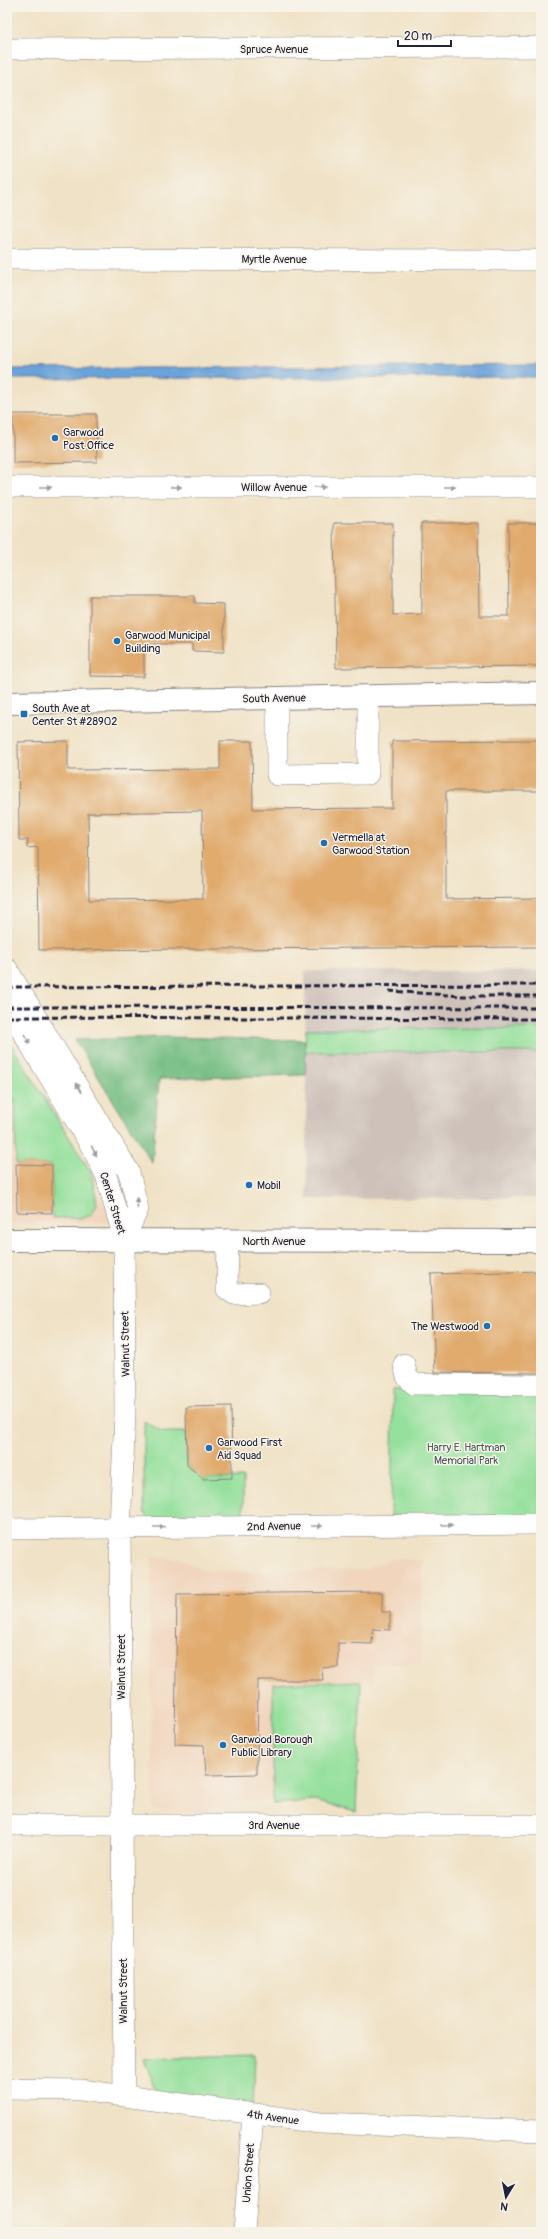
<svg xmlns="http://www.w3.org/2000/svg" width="548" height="2239" font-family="Pangolin,sans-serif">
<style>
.built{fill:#f1d5bd}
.industrial{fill:#cec1ba}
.green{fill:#94e09c;stroke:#5b816c}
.forest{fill:#77be84;stroke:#4c7060}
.water{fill:#6aa3d9;stroke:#46628a}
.building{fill:#e1ab6e;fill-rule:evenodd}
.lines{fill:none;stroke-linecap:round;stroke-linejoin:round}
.minor-casing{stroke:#898280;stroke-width:22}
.major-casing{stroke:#898280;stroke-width:24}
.minor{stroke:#fff;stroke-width:21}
.major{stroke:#fff;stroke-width:22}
.rail{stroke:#22223b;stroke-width:3;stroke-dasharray:6 3;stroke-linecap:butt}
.oneway{fill:#9c9ca7}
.poi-dot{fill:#1f6fb2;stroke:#f7f3e8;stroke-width:1.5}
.labels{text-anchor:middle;stroke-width:3;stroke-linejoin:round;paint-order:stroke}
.street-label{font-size:11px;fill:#22223b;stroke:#f7f3e8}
.poi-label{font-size:11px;fill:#22223b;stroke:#f7f3e8;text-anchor:start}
.park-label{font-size:11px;fill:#445b58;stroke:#f7f3e8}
</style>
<rect width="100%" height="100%" fill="#f7f3e8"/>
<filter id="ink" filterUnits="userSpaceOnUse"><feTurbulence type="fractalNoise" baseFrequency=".025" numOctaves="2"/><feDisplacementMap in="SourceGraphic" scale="8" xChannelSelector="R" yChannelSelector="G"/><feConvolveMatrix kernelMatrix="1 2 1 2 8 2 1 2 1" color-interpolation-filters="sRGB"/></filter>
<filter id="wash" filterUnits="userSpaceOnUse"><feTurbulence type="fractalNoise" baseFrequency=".012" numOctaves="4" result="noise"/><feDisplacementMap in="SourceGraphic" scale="16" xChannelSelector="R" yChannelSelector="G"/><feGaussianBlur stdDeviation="0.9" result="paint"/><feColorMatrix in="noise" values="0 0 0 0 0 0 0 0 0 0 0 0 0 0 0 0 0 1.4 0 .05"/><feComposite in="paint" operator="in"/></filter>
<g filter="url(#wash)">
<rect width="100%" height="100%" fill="#f0e2c6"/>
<path class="built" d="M7,1037L114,1222L7,1223Z
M152,1557L180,1559L204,1571L254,1572L365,1570L391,1559L423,1560L421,1663L374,1664L372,1684L361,1681L356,1812L315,1801L242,1800L207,1811L189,1812L157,1811L153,1808L150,1613Z"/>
<path class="industrial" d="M305,971H541V1198L307,1199Z"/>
<path class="green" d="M541,1028V1052H305L306,1029Z
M7,1038L92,1174L97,1205L91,1215L83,1218H52V1165L16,1164L15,1099L7,1098Z
M393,1390H541V1518L391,1517Z
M144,1421L162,1432H186L187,1465L203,1479L243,1478V1521L150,1520L144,1512Z
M361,1681L356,1812L315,1801L273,1804V1684Z
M255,2055L253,2114L157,2095L144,2058Z"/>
<path class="forest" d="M163,1037L305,1040L306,1075L159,1079L152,1163L75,1040Z"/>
<path class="water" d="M541,365V377L7,379L9,369Z"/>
<g id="blocks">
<path class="building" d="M13,414H96L97,462L13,463Z
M334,523H393V615L422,614L421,523H478L479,616H509L508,523H541V666L336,668Z
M90,596H195V603L224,604V652L192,651V644H144V677L90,676Z
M541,740V791H446V899L541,898V947L39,950L38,847L27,848L28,840H19L18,742L68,741V770L220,769V741H252L253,809L392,808V741ZM202,811L203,899L89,900L88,813Z
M16,1164L52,1165V1213L17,1212Z
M541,1271V1373L435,1372L431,1274Z
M231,1406L232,1478L203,1479L187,1465L186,1407Z
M382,1592V1612H390V1630L373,1629L372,1644L338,1643V1667L322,1668L323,1680H258L257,1774L206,1775L204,1745L175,1744L177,1594Z"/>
</g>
</g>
<g filter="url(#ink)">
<use href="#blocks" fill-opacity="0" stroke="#898280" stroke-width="1"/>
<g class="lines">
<g class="minor-casing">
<path id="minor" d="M7,49L541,47
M7,259L541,260
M7,487H541
M277,698V775L368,774V697
M7,969L129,1172L138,1209L124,1239
M7,1006L90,1144L106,1175L124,1239L125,1413L120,1528L124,2096
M228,1240L227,1289L234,1294L259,1293
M404,1364L407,1377L414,1384L541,1385
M7,1529L541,1524
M7,1825H541
M7,2089L81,2090L320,2123L541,2131
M244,2232L253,2114"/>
</g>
<g class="major-casing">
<path id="major" d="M7,703L541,693
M7,1240L541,1241"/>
</g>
<use href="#minor" class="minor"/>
<use href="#major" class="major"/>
<path class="rail" d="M7,987L541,985
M389,991L462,996H541
M7,1007L541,1008
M7,1017L541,1019"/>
</g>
<defs><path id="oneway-solid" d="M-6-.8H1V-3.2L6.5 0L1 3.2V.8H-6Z"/></defs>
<g class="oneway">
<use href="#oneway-solid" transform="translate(46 487)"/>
<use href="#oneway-solid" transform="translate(176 487)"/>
<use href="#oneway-solid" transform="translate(320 487)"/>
<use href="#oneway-solid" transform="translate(450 487)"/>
<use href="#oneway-solid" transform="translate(27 1039) rotate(59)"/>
<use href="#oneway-solid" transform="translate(79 1088) rotate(-121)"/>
<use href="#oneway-solid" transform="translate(94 1151) rotate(62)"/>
<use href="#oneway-solid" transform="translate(137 1203) rotate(-96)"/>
<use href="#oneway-solid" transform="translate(447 1525)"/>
<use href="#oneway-solid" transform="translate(317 1526)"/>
<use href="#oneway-solid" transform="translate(159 1527)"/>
</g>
</g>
<g class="poi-dot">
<circle cx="55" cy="438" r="4"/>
<circle cx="117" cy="641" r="4"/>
<rect x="20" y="710" width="8" height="8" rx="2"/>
<circle cx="324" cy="843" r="4"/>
<circle cx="249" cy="1185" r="4"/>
<circle cx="487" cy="1326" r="4"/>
<circle cx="209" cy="1448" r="4"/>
<circle cx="223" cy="1745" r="4"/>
</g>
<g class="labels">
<g class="street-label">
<text x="274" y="53">Spruce Avenue</text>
<text x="274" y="263">Myrtle Avenue</text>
<text x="274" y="491">Willow Avenue</text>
<text transform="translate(274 698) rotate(-1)" y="4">South Avenue</text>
<text transform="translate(113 1203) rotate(73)" y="4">Center Street</text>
<text x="274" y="1245">North Avenue</text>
<text transform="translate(125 1344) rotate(-91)" y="4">Walnut Street</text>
<text transform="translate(274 1526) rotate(-1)" y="4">2nd Avenue</text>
<text transform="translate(121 1667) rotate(-90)" y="4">Walnut Street</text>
<text x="274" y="1829">3rd Avenue</text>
<text transform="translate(123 1991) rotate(-90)" y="4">Walnut Street</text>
<text transform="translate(273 2117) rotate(8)" y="4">4th Avenue</text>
<text transform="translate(248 2173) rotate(-86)" y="4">Union Street</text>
</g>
<g class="poi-label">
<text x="63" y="436">Garwood<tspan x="63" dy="13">Post Office</tspan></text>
<text x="125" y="639">Garwood Municipal<tspan x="125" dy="13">Building</tspan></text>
<text x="32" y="712">South Ave at<tspan x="32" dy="13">Center St #28902</tspan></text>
<text x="332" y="841">Vermella at<tspan x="332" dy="13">Garwood Station</tspan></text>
<text x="257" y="1189">Mobil</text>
<text x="479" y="1330" text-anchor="end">The Westwood</text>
<text x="217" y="1446">Garwood First<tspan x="217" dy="13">Aid Squad</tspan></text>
<text x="231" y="1743">Garwood Borough<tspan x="231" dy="13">Public Library</tspan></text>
</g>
<g class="park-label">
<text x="466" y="1451">Harry E. Hartman<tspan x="466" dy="13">Memorial Park</tspan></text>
</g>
</g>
<rect width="548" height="2239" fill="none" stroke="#f7f3e8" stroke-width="24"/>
<g transform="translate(506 2197) rotate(190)" stroke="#f7f3e8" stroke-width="3" paint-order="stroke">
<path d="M0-3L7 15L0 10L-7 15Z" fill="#22223b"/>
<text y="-6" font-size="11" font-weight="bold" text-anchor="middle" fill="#22223b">N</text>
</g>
<path d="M398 40v6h53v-6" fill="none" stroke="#22223b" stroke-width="2"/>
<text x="404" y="40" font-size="12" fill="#22223b" stroke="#f7f3e8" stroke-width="3" paint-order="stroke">20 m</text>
</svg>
